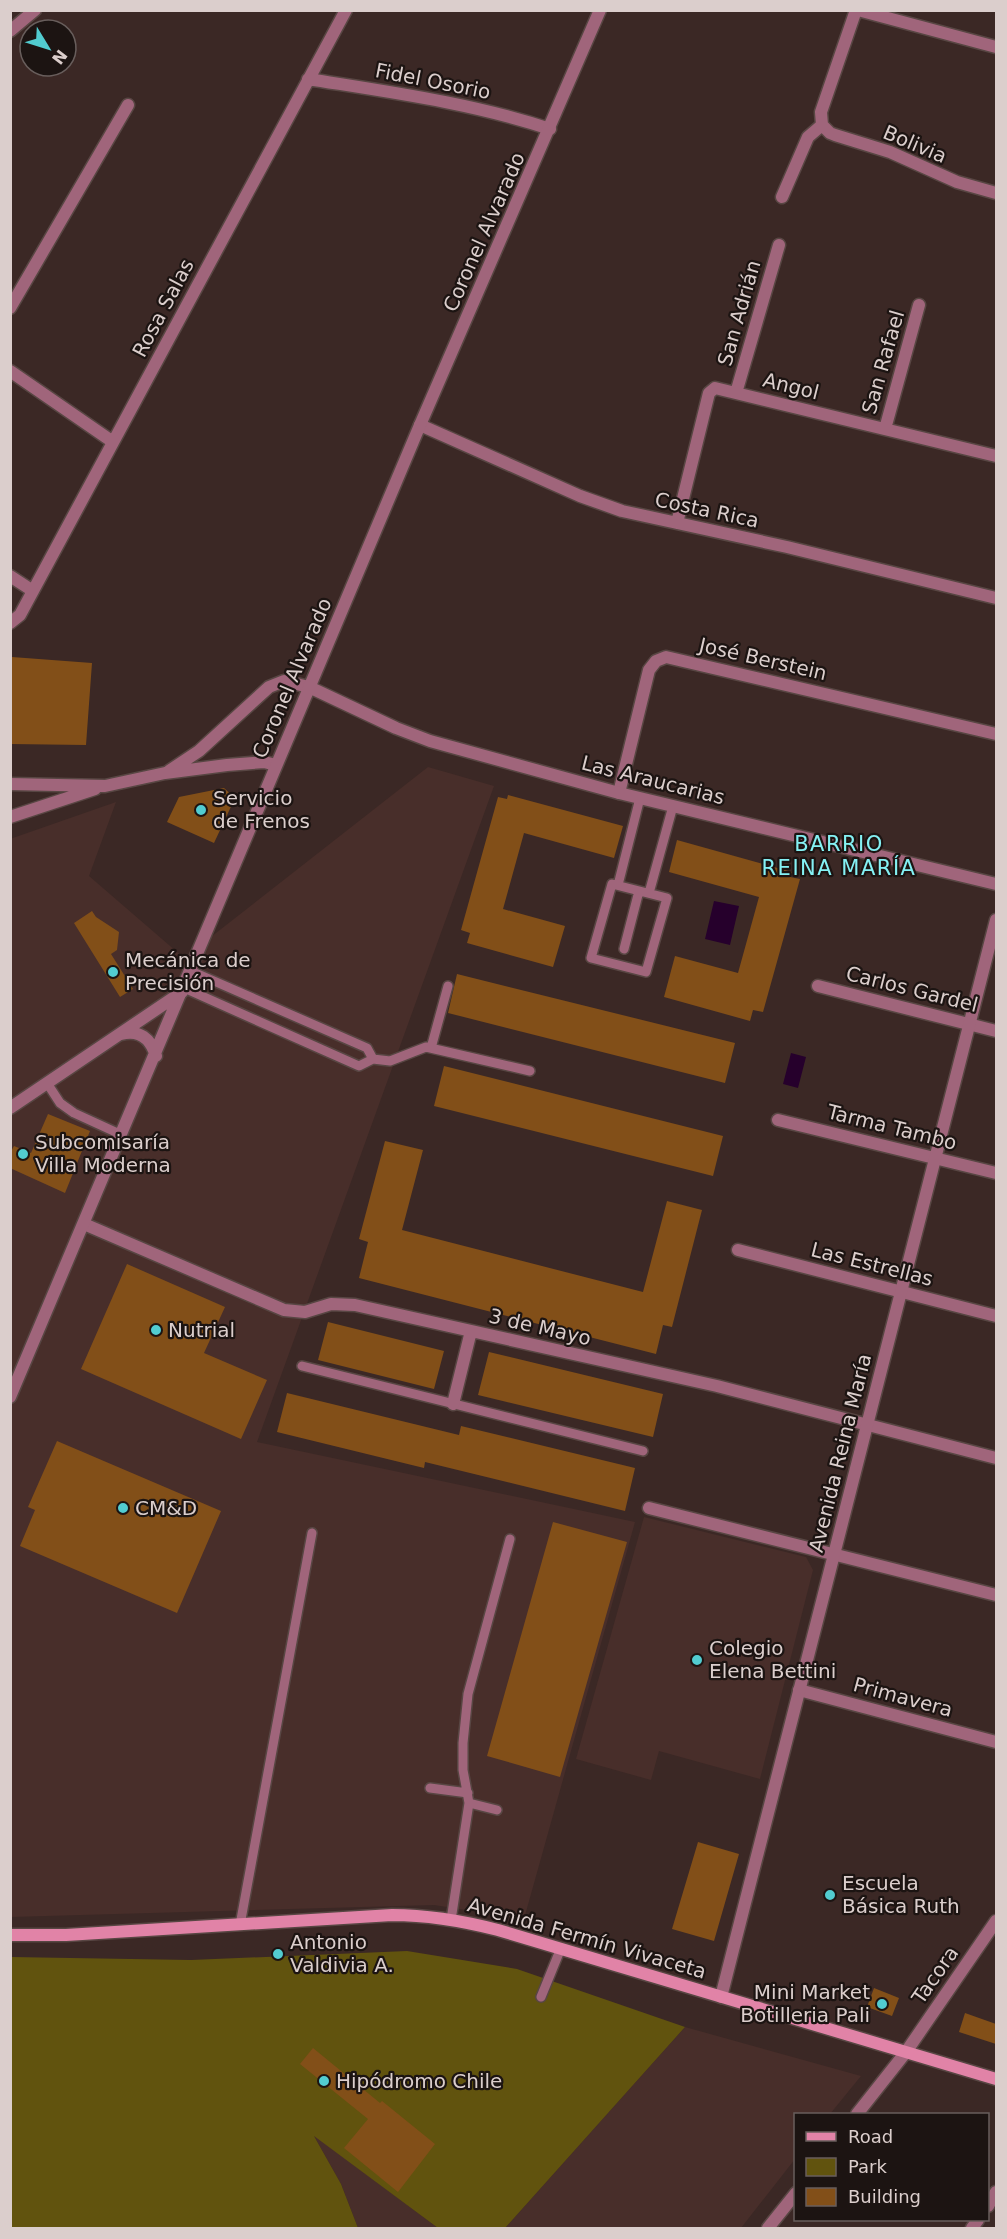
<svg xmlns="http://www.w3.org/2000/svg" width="1007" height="2239" font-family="'DejaVu Sans',sans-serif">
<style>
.built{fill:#482e2a}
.green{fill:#61530e}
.water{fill:#26002c}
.building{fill:#824f18}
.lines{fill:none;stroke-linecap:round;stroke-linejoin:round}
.service-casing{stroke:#584643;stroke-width:12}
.minor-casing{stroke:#584643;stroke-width:15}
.tertiary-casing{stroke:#584643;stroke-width:15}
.secondary-casing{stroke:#584643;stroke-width:15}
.service{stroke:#a0657b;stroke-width:9}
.minor{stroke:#a0657b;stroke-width:12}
.tertiary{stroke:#a0657b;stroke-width:12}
.secondary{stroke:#e183a7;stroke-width:12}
.poi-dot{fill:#52ccd0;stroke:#1c1412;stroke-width:2}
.labels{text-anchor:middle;stroke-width:4.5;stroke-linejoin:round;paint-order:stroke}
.street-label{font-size:20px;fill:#dbcecc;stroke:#1c1412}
.poi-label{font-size:20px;fill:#dbcecc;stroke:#1c1412;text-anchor:start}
.neighbourhood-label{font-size:21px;letter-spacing:1.5px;fill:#85f1f4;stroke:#1c1412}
</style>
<rect width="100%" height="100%" fill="#3b2825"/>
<path class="built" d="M428,767L494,786L257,1442L635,1522L524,1919L434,1905L11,1917L10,839L116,802L89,876L184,958Z
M644,1517L806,1557L813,1570L760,1779L659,1751L651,1780L576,1759Z
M685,2027L861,2076L830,2114H796L795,2159L741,2228H505Z
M313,2134L438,2228H358L341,2184Z"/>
<path class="green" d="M407,1951L517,1969L685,2027L505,2228H438L314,2136L341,2184L358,2228H11V1957L191,1960Z"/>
<path class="water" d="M714,901L739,906L730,945L705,939Z
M791,1053L806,1057L798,1088L783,1084Z"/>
<path class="building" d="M12,657L92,663L86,745L10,744Z
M224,788L235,798L214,843L167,822L179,797Z
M508,795L623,826L614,858L524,833L503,909L565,926L553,967L467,943L470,933L461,930L498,797L507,799Z
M677,840L792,872L790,877L800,879L763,1012L753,1010L750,1021L664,997L675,956L738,973L759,897L669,872Z
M92,911L96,917L119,932L117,950L111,954L133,989L120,997L74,923Z
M457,974L735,1043L725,1083L448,1013Z
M444,1066L723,1136L713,1176L434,1106Z
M48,1114L90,1131L65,1193L10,1168V1153L14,1146L31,1153Z
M385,1141L423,1150L402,1230L643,1292L667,1201L702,1210L672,1327L663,1325L656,1354L359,1278L368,1242L359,1239Z
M127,1264L225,1307L204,1353L267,1380L241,1439L81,1369Z
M328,1322L444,1351L434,1389L318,1360Z
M489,1352L663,1394L653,1437L478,1395Z
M287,1393L459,1435L461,1426L635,1468L625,1511L425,1462L424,1468L277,1432Z
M57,1441L221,1511L177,1613L20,1546L35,1510L28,1507Z
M553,1522L627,1542L560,1777L487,1756Z
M698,1842L739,1854L714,1941L672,1929Z
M874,1988L899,1998L892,2016L867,2007Z
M965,2013L996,2024V2044L959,2032Z
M313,2048L380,2103L382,2101L435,2144L398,2192L344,2148L368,2119L300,2064Z"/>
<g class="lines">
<g class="service-casing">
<path id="service" d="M612,884L667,898L646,972L591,958Z
M618,885L640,798
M649,893L673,806
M624,949L639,891
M191,971L367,1048L373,1059
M184,988L359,1066L373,1059L390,1061L426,1047L530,1071
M431,1048L448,986
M47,1083L60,1103L74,1113L122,1135
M302,1366L643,1451
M430,1788L468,1793
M469,1803L497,1810
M451,1920L469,1803L463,1770V1743L468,1694L510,1539
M240,1925L312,1533
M541,1997L561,1948"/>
</g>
<g class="minor-casing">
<path id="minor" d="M858,10L996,47
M308,79C389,92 472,103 550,129
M822,125L830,133L835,135L890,152L957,182L996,193
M822,125L821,112L856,10
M782,197L808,137L822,125
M10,308L128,105
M10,371L113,442
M736,393L779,245
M420,425L580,496L622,511L787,547L996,598
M885,429L919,305
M677,523L708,397L709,393L715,388L996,456
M10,576L33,591
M10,623L20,615L346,10
M169,771L199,751L269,687L284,681L309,687
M10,784L105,786L165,773L227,765L264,762L276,765
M619,793L649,670L656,661L666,657L996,734
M10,817L95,789
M818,986L996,1031
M778,1120L996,1173
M84,1224L284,1310L305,1312L331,1304L355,1305L717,1386L996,1458
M738,1250L996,1316
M453,1404L471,1331
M649,1508L996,1595
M799,1690L996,1742
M988,2206L996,2192
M972,2228L978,2220"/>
</g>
<g class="tertiary-casing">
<path id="tertiary" d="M10,31L35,10
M309,687L396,728L430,741L619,793L996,884
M121,1034C139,1029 151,1039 156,1056
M10,1108L182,992
M10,1397L420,425L600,10
M721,1997L996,920
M857,2114L906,2052L996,1921
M768,2228L796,2193"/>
</g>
<g class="secondary-casing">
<path id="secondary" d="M10,1935H66L392,1915C428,1915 463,1921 498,1930L996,2079"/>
</g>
<use href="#service" class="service"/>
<use href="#minor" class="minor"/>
<use href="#tertiary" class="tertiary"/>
<use href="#secondary" class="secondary"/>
</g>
<g class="poi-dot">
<circle cx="201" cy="810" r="6"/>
<circle cx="113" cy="972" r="6"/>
<circle cx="23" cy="1154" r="6"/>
<circle cx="156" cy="1330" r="6"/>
<circle cx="123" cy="1508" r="6"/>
<circle cx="697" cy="1660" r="6"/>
<circle cx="830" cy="1895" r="6"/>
<circle cx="278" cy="1954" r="6"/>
<circle cx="882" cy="2004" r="6"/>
<circle cx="324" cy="2081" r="6"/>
</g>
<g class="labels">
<g class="street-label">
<text transform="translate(433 81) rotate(11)" y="7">Fidel Osorio</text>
<text transform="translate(915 144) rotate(23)" y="7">Bolivia</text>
<text transform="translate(484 232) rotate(-66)" y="7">Coronel Alvarado</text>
<text transform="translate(163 308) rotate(-62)" y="7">Rosa Salas</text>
<text transform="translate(739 313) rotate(-74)" y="7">San Adrián</text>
<text transform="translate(883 362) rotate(-74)" y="7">San Rafael</text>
<text transform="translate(791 386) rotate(14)" y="7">Angol</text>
<text transform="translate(707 510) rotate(12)" y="7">Costa Rica</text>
<text transform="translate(763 659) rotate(13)" y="7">José Berstein</text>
<text transform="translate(292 678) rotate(-67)" y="7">Coronel Alvarado</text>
<text transform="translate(653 780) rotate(14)" y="7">Las Araucarias</text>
<text transform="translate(912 989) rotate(14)" y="7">Carlos Gardel</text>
<text transform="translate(892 1127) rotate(14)" y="7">Tarma Tambo</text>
<text transform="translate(872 1264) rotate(14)" y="7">Las Estrellas</text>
<text transform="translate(540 1327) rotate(13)" y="7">3 de Mayo</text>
<text transform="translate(840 1453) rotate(-76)" y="7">Avenida Reina María</text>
<text transform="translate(903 1697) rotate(15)" y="7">Primavera</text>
<text transform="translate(587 1938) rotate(16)" y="7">Avenida Fermín Vivaceta</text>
<text transform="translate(935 1975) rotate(-55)" y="7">Tacora</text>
</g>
<g class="poi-label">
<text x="213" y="805">Servicio<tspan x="213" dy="23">de Frenos</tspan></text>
<text x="125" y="967">Mecánica de<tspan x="125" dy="23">Precisión</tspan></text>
<text x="35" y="1149">Subcomisaría<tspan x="35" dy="23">Villa Moderna</tspan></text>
<text x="168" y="1337">Nutrial</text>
<text x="135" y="1515">CM&amp;D</text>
<text x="709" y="1655">Colegio<tspan x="709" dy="23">Elena Bettini</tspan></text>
<text x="842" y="1890">Escuela<tspan x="842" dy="23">Básica Ruth</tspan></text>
<text x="290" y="1949">Antonio<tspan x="290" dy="23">Valdivia A.</tspan></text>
<text x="870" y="1999" text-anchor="end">Mini Market<tspan x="870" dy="23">Botilleria Pali</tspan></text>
<text x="336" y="2088">Hipódromo Chile</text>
</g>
<g class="neighbourhood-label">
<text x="839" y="851">BARRIO<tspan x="839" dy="24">REINA MARÍA</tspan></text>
</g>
</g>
<rect width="1007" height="2239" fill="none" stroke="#dbcecc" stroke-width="24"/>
<rect x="794" y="2113" width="195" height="108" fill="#1c1412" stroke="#685e5c" stroke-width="1.5"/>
<rect x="806" y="2132" width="30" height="9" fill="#e183a7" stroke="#685e5c" stroke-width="1.5"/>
<text x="848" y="2143" font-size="18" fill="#dbcecc">Road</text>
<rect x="806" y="2158" width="30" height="18" fill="#61530e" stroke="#685e5c" stroke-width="1.5"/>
<text x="848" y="2173" font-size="18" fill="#dbcecc">Park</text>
<rect x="806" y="2188" width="30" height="18" fill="#824f18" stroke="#685e5c" stroke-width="1.5"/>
<text x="848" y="2203" font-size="18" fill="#dbcecc">Building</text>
<g transform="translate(48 48) rotate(128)"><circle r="28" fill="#1c1412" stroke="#685e5c" stroke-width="1.5"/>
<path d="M0-4.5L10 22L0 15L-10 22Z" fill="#52ccd0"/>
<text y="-9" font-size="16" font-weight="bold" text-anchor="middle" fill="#dbcecc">N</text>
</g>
</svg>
